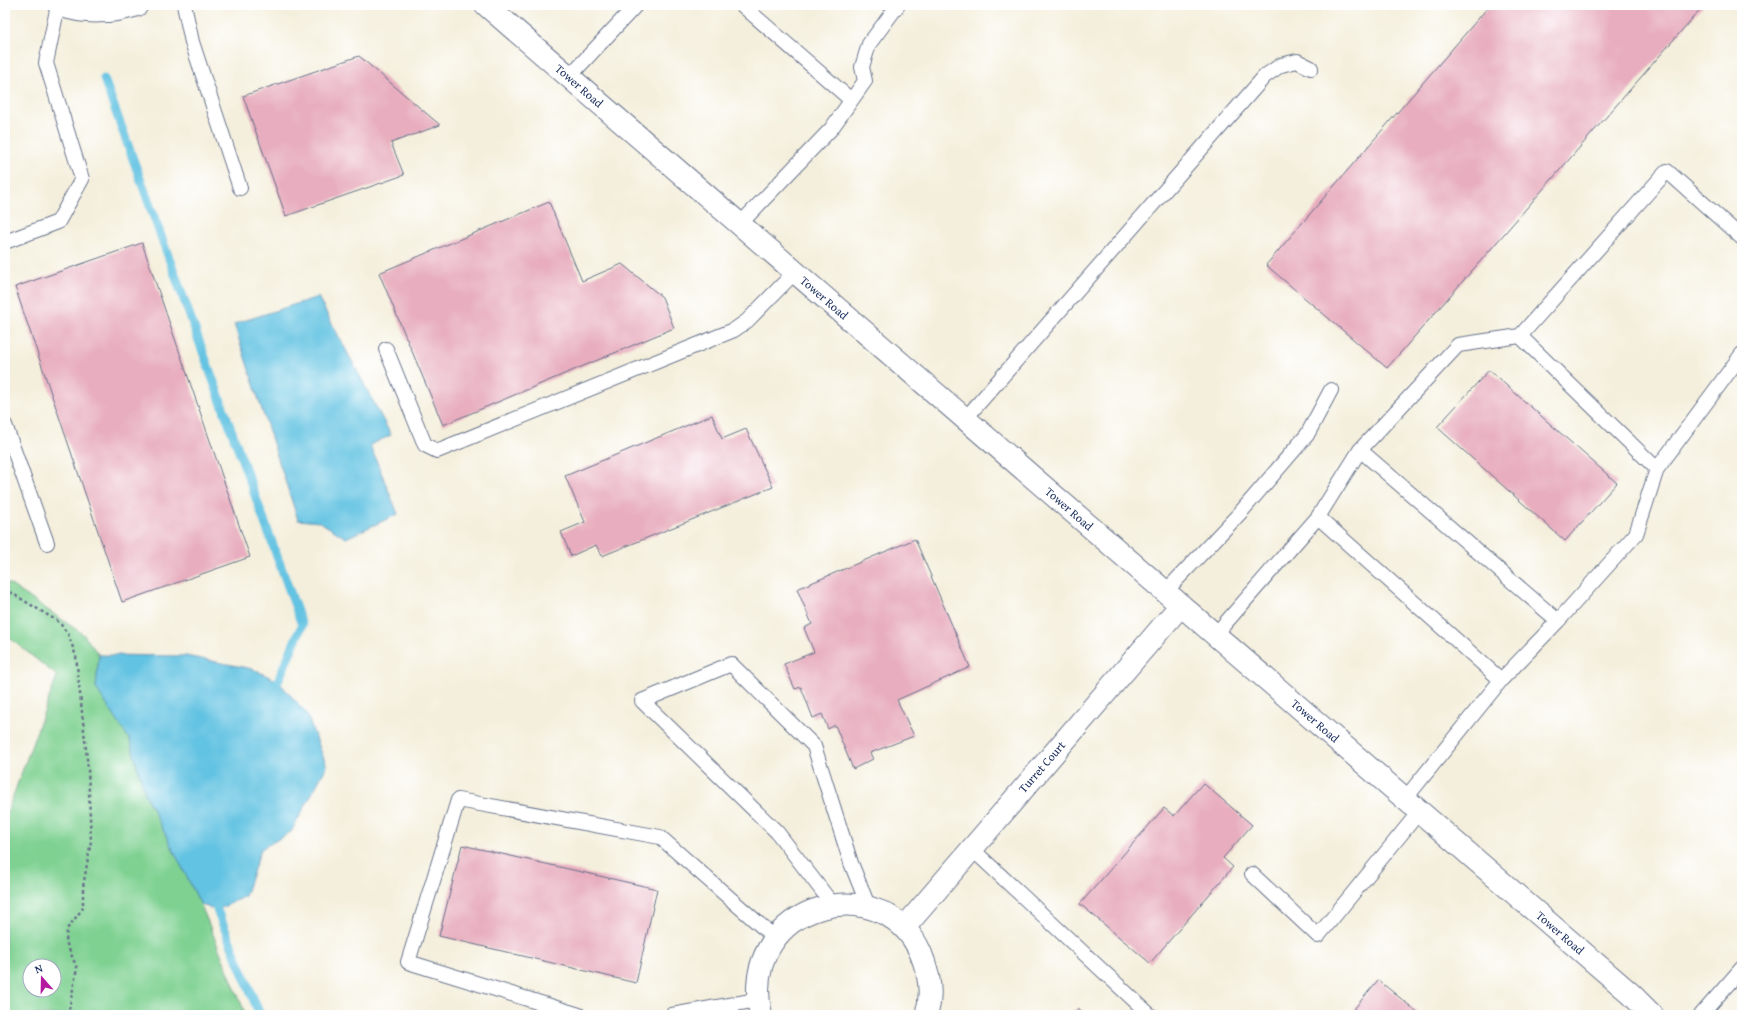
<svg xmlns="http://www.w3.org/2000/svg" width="1747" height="1020" font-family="'Gentium Book Plus',serif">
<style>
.green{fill:#7fd192;stroke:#4d8078;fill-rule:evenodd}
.water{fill:#64c3e2;stroke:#4079a0}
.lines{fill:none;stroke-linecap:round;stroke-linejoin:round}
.stream{stroke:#64c3e2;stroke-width:9}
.building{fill:#e8aebf}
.lane-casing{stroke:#67728a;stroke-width:16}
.street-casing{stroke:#67728a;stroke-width:24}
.path{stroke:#67728a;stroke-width:2.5;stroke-dasharray:3 3;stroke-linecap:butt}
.lane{stroke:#fff;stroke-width:14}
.street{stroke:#fff;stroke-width:22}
.labels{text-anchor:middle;stroke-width:4;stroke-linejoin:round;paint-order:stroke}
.street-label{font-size:12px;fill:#1b2f5e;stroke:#fff}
</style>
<rect width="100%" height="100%" fill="#fff"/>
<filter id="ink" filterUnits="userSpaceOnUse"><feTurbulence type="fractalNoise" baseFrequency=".025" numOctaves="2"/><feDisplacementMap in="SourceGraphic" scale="8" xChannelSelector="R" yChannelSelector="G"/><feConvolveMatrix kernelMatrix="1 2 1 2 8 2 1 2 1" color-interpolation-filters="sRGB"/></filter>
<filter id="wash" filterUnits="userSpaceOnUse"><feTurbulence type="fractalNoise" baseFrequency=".012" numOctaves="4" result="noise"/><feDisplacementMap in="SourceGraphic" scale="16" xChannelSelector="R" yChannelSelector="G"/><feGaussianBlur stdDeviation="0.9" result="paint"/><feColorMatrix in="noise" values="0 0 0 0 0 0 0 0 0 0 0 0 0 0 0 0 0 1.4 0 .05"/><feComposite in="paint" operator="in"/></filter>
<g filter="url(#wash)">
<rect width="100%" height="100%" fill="#f4efdc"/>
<path class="green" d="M5,581L83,634L99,655L96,688L130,740L145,794L201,905L246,1015H5V818L57,676L5,634ZM30,966H54V990H30Z"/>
<path class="water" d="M318,297L391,435L370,445L398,514L346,538L320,522L298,520L234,324Z
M99,655L186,656L253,669L278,681L306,713L327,766L291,832L261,849L245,896L217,910L201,905L145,794L130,740L96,688Z"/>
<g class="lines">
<path class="stream" d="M104,79L302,625L278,681
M217,910L260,1015"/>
</g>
<g id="blocks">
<path class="building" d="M1490,5H1704L1387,368L1266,265Z
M359,56L440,125L391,143L404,175L286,216L243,96Z
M549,202L582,281L622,264L662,297L674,328L443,425L379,273Z
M142,243L250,557L122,602L15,287Z
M1489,370L1617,483L1565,541L1437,427Z
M712,415L722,439L746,429L773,487L602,556L596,545L571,556L561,532L585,522L565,476Z
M915,539L970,667L897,700L914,736L870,753L873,759L853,769L835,725L828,729L822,714L813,718L801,687L795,689L784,664L814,652L804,628L812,624L797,589Z
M1203,783L1252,825L1223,858L1233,867L1150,963L1080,904L1164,808L1174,816Z
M462,845L657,889L636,983L439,936Z
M1378,980L1421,1015H1349Z
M1078,1008L1086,1015H1072Z"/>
</g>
</g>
<g filter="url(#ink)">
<use href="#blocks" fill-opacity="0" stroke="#67728a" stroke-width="1"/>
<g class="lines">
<g class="lane-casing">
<path id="lane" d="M184,5L192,42L240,188
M742,5L851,100
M569,77L636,5
M740,224L831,129L865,81L862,67L869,44L898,5
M5,242L58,222L82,179L46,63L58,5
M386,349L425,445L437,451L734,330L747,321L795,272
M965,419L1265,76L1281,65L1297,61L1311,68
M5,425L47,543
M1360,450L1558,621
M1657,469L1520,336L1667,171L1742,238
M1318,517L1501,680
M1165,592L1240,513L1307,435L1331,390
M1215,635L1318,517L1360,450L1458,345L1520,336
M1405,799L1501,680L1558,621L1636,534L1657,469L1742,354
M972,849L1150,1015
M1252,874L1318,936L1419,812
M833,905L777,832L642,701L731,664L814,746L851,863L869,908
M579,1015L408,962L458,800L660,837L775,938
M672,1015L757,1000
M1701,1015L1742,968"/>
</g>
<g class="street-casing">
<path id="street" d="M59,5C83,14 113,13 137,5
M486,5L1631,994L1652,1015
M904,928L1181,605
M761,1015C735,901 892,862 924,962C930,979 932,998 926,1015"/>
</g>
<path class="path" d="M5,589L59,622L68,634L76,656L88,768L91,841L83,887V908L67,929L66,942L77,968L68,1015"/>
<use href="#lane" class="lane"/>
<use href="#street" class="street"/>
</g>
</g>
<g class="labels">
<g class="street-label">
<text transform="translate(579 86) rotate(41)" y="4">Tower Road</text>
<text transform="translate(824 298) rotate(41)" y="4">Tower Road</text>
<text transform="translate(1069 509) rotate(41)" y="4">Tower Road</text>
<text transform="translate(1315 721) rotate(41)" y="4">Tower Road</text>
<text transform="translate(1042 767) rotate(-49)" y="4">Turret Court</text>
<text transform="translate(1560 933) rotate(41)" y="4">Tower Road</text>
</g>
</g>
<rect width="1747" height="1020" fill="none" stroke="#fff" stroke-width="20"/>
<g transform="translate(42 978) rotate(340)"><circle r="19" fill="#ffffff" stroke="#a4acbf"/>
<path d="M0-3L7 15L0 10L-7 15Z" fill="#b5179e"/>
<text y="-6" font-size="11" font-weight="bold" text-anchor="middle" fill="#1b2f5e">N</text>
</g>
</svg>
